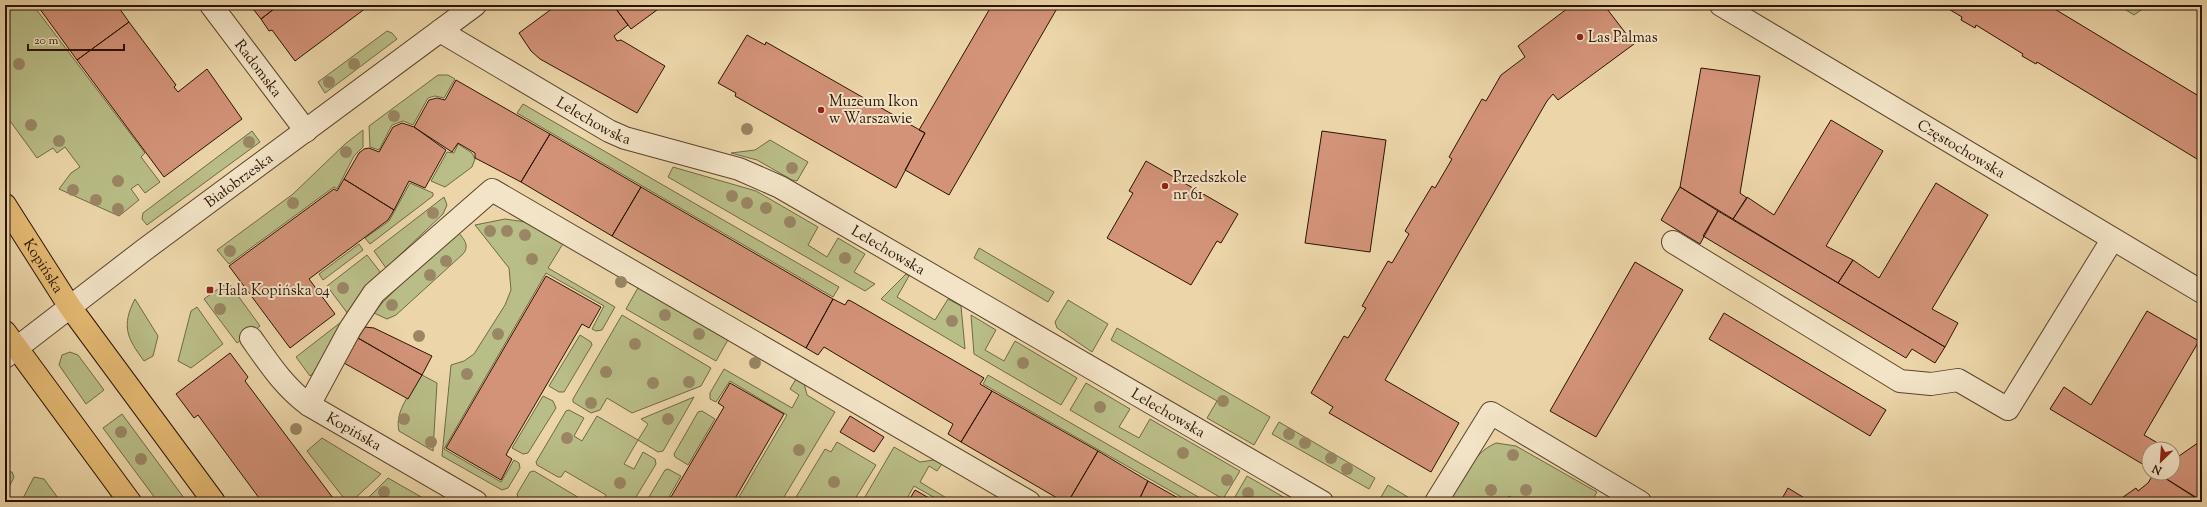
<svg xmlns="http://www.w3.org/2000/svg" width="2207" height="507" font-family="'Sorts Mill Goudy',serif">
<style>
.green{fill:#b9bd87;stroke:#726845}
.building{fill:#d39379;stroke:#2b1203}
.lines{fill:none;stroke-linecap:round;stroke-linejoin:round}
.minor-casing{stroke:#5b432c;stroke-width:24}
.major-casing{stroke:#2b1203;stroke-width:24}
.minor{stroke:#f3e4c7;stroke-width:22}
.major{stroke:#e6bb74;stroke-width:22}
.tree{fill:#9a8664}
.poi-dot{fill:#8f2418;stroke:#f3e4c7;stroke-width:1.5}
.labels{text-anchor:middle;stroke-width:4;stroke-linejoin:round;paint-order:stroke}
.poi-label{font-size:15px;fill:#2b1203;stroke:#f3e4c7;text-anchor:start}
.street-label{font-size:15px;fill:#2b1203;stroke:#f3e4c7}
</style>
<rect width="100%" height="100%" fill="#ecd6a9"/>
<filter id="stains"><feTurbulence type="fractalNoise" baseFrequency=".005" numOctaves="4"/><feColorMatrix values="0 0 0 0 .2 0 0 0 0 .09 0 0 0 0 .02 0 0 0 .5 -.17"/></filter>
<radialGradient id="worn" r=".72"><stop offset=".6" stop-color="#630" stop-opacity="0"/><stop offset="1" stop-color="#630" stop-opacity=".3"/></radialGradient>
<path class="green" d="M5,5H33L145,153L141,157L160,182L145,193L138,184L131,189L139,200L119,216L59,189L71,173L80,167L65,147L57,153L53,148L37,158L5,114Z
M2118,5H2148L2134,15Z
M387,31L392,33L397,39L325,93L318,82Z
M438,75H448L455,79L444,98L435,96L428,98L413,125L403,121L392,125L379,150L370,147L369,126Z
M523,104L839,287L833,297L517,113Z
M363,130V147L354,156L337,189L334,187L229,264L217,250L293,194L345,144Z
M252,131L260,142L147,225L142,219L143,213Z
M770,140L808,162L797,181L792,180L757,160L731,153L755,150Z
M458,144L472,153L475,159L472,167L445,187L431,181L447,152L454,153Z
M673,167L756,191L818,227L808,245L827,257L838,238L865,254L854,272L875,284L865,291L668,177Z
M410,183L433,193V196L370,244L365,238L389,221Z
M444,197L447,205L443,214L386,268L374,251Z
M505,219L526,222L564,242L548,268L615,307L602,330L596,331L592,329L604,306L546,273L444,449L501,482L514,460L519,463L520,468L508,488L502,490L442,456L451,365L464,361L474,354L505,305L511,290L509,268L475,225Z
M458,232C464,239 470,246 463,254L396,315L387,319L374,313L382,303L442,244Z
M359,244L363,250L323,280L319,274Z
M979,248L1054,292L1048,302L974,258Z
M367,255L381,273L348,314L327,286Z
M906,274L909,276L897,297L935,320L948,299L961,306L965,349L881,299Z
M228,282L260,326L237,343L204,299Z
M639,286L729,338L716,361L626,309Z
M135,299L158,336L153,356L144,361C127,338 121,326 135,299Z
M1068,300L1108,324L1092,352L1057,328L1055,322Z
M197,307L223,344L191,368L178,361L191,311Z
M622,315L711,368L701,386L632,413L607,398L600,410L591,413L573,402V399Z
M971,315L996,330L985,350L1004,361L1015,341L1077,378L1061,405L974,354Z
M345,319L315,371L310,376L296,357Z
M1117,328L1270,417L1254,445L1207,418L1217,401L1111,340Z
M580,335L591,342L592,345L564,392H559L549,386Z
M70,352L78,355L104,390L86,404L59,365L62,355Z
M724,369L792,408L799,395L790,389L796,379L804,383L807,395L835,412L781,502H736L787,415L730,381L716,402L710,399V393Z
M422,375L437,383L433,451L399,431C394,411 412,391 422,375Z
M988,375L1207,502H1190L983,384Z
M1086,383L1130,409L1119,427L1139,438L1150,419L1240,471L1223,499L1070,410Z
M543,396L553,401L556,408L528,453L523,454L512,448Z
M694,397L663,451L658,452L638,440L624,464L634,469L643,452L655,459L656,464L633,502H603L606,495L565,471L561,477H558L537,465L536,462L566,411L569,410L584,418L574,436L582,441L597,416L638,440L648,424L641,419Z
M702,411L715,419L688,465L675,457L674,454L698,412Z
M122,414L187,502H158L103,428Z
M1279,422L1375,478L1369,489L1272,434Z
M322,438L381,474L351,502H347L307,451Z
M837,442L876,465L853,502H793L825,449L831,452Z
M1496,443L1516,446L1597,492L1591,502H1520L1509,496L1505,502H1449C1461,481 1472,453 1496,443Z
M894,447L920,462L934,460L942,464L937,471L929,466L920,482L953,502H942L914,486L905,502H862Z
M668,469L681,476L666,502H646L665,470Z
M5,471L12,472L14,477L5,495Z
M534,471L586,502H522L519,500L517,494L530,472Z
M1247,476L1292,502H1232Z
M34,477L44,479L61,502H21Z
M388,478L430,502H364Z
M1388,485L1416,502H1378Z"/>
<path class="building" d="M37,5H117L129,22L77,60Z
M250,5H279L261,19Z
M279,5H370L295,61L272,30L269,31L261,19Z
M557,5H613L628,25L614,36L617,41L621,40L665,66L637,113L540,59L531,51L519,33Z
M613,5H660L661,7L631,29Z
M992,5H1059L949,195L905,170L925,133L919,130Z
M1572,5H1604L1634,44L1558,100L1553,94L1547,101L1385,380L1459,423L1431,472L1329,413L1333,407L1311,393L1344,336L1348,338L1366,308L1362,306L1388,261L1392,263L1409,234L1405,231L1432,186L1435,188L1452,159L1449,157L1482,99L1486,101L1501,75L1525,57L1518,46Z
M1942,5H2048L2202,98V162L2037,62L2036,64L2022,56L2023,54L1976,25L1975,28L1961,20L1962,17Z
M129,22L176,85L174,87L178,92L207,69L242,119L164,177L77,60Z
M747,35L765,45L766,42L925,133L896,188L735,96L736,93L718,83Z
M1701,68L1760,76L1740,193L1747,198L1733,219L1680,187Z
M456,80L550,134L521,182L479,160L475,158V153L458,143L452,152L414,127L429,100L437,98L445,100Z
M1831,120L1883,151L1826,246L1853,260L1838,283L1733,219L1747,197L1774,215Z
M402,123L414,127L446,150L425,188L409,181L394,210L344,179L359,153L364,149L369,148L379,152L393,127Z
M1322,131L1386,140L1370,252L1305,243Z
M550,134L641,187L612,236L521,182Z
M1146,161L1238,214L1221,243L1217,241L1191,285L1107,238L1133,193L1129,191Z
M344,179L394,210L388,220L309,279L335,314L290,348L229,266L334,189L337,191Z
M1936,183L1988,215L1932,309L1958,323L1945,347L1838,283L1853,260L1879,278Z
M641,187L833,299L806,348L612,236Z
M1680,187L1718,211L1700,244L1661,220Z
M1718,211L1945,347L1935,363L1912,349L1906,358L1703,236Z
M1635,262L1683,290L1596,437L1550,411Z
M546,276L601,307L589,328L582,324L508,451L506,455L512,459L501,480L446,448Z
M833,299L845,305L848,300L851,301L984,378L980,384L992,391L961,442L948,434L953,424L824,347L818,355L806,348Z
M2147,311L2199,341L2144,435L2168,449H2149V468L2050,409L2064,387L2091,405Z
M1724,313L1886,410L1870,436L1709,339Z
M365,327L374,328L432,356L422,375L358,338Z
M358,338L422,375L408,399L344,363Z
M230,353L248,377L245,381L336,502H262L198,415L194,418L176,394Z
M730,383L784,414L733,502H668L724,407L718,403Z
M992,391L1098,451L1068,502H1064L961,442Z
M850,416L884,437L874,452L840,432Z
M2202,440V501L2157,473H2173V452L2179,456Z
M1098,451L1148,481L1138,502H1068Z
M2154,473H2157L2202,502H2116L2136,488L2138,491L2148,483Z
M1148,481L1185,502H1138Z
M1788,488L1811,502H1780Z
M915,490L936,502H908Z"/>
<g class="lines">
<g class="minor-casing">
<g id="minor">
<path id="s1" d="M211,5L306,131"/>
<path id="s2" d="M1721,5L2202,292"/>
<path id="s3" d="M440,31L609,131L625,138L739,169L780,187L1322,502"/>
<path d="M1673,242L1900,381L1931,384L1958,380L2008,409L2112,240"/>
<path id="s4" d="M251,338C268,362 284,387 309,405L476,502"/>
<path id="s5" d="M5,357L144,250L475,5"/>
<path d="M309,405L350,329L374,293L492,190L1029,502"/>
<path d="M1436,502L1491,413L1640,502"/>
</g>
</g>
<g class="major-casing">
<g id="major">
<path id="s6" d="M5,205L70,307L214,502"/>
<path d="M5,332L130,502"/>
</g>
</g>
<use href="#minor" class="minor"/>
<use href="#major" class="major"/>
</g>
<g class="tree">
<circle cx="19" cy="64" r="6"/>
<circle cx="354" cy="64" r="6"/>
<circle cx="329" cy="82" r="6"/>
<circle cx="394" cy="116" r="6"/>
<circle cx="31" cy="125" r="6"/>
<circle cx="747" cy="129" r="6"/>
<circle cx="59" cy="141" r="6"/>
<circle cx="249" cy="142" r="6"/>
<circle cx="346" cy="152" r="6"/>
<circle cx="792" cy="168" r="6"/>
<circle cx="118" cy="181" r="6"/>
<circle cx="73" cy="190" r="6"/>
<circle cx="732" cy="196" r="6"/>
<circle cx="96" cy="200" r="6"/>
<circle cx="293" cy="203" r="6"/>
<circle cx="747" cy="203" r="6"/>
<circle cx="766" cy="208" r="6"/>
<circle cx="118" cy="209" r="6"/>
<circle cx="433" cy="213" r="6"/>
<circle cx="790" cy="222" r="6"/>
<circle cx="490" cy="231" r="6"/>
<circle cx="507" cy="231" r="6"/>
<circle cx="525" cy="235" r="6"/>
<circle cx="230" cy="251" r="6"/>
<circle cx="845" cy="258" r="6"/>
<circle cx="532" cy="259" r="6"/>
<circle cx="446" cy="261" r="6"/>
<circle cx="430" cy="275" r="6"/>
<circle cx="621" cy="282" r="6"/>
<circle cx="343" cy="288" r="6"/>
<circle cx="392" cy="305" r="6"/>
<circle cx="220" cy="309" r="6"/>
<circle cx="665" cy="315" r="6"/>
<circle cx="952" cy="321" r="6"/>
<circle cx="498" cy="334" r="6"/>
<circle cx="699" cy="334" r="6"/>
<circle cx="419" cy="336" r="6"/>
<circle cx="635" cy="344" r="6"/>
<circle cx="755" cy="363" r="6"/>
<circle cx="1023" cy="363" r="6"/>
<circle cx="606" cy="372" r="6"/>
<circle cx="467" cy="374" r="6"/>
<circle cx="689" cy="382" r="6"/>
<circle cx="653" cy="383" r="6"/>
<circle cx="1223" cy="401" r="6"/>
<circle cx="591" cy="403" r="6"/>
<circle cx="1100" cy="407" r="6"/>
<circle cx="404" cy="419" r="6"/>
<circle cx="668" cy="419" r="6"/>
<circle cx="296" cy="429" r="6"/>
<circle cx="121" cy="432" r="6"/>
<circle cx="1289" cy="434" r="6"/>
<circle cx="567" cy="438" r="6"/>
<circle cx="431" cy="442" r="6"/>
<circle cx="1305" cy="443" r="6"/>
<circle cx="799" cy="450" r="6"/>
<circle cx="1183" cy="453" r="6"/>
<circle cx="1513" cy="455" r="6"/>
<circle cx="1331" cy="458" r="6"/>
<circle cx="141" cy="459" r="6"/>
<circle cx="1347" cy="469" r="6"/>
<circle cx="1227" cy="480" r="6"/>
<circle cx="834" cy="482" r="6"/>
<circle cx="620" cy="483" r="6"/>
<circle cx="1491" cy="490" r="6"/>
<circle cx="1526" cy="490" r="6"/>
<circle cx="384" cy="492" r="6"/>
<circle cx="1248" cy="493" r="6"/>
</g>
<g class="poi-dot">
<circle cx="1580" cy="37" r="4"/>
<circle cx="821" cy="110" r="4"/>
<circle cx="1165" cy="186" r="4"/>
<rect x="206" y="286" width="8" height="8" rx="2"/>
</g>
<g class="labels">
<g class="poi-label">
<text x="1588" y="42">Las Palmas</text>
<text x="829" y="106">Muzeum Ikon<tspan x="829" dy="17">w Warszawie</tspan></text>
<text x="1173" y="182">Przedszkole<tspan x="1173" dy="17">nr 61</tspan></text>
<text x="218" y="295">Hala Kopińska 04</text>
</g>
<g class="street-label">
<text dy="5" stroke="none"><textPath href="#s1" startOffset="79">Radomska</textPath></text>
<text dy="5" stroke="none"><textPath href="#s3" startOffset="178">Lelechowska</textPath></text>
<text dy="5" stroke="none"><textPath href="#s2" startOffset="280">Częstochowska</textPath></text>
<text dy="5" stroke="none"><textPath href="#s5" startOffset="293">Białobrzeska</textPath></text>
<text dy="5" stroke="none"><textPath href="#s3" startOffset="502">Lelechowska</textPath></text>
<text dy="5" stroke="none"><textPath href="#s6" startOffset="72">Kopińska</textPath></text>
<text dy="5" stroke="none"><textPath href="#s3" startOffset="826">Lelechowska</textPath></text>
<text dy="5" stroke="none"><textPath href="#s4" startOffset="141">Kopińska</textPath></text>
</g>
</g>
<rect width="2207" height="507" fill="none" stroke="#ecd6a9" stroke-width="20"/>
<rect x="6" y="6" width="2195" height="495" fill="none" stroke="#2b1203" stroke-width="2"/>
<rect x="10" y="10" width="2187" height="487" fill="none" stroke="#2b1203"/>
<g transform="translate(2161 461) rotate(205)"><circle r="19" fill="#f3e4c7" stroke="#a39079"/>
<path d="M0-3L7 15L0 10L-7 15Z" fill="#8f2418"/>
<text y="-6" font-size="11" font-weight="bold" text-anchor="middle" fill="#2b1203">N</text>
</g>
<path d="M28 44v6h96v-6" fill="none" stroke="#2b1203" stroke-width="2"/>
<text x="34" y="44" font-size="12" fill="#2b1203" stroke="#f3e4c7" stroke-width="3" paint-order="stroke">20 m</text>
<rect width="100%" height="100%" filter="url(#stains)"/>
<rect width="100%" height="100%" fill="url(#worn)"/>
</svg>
